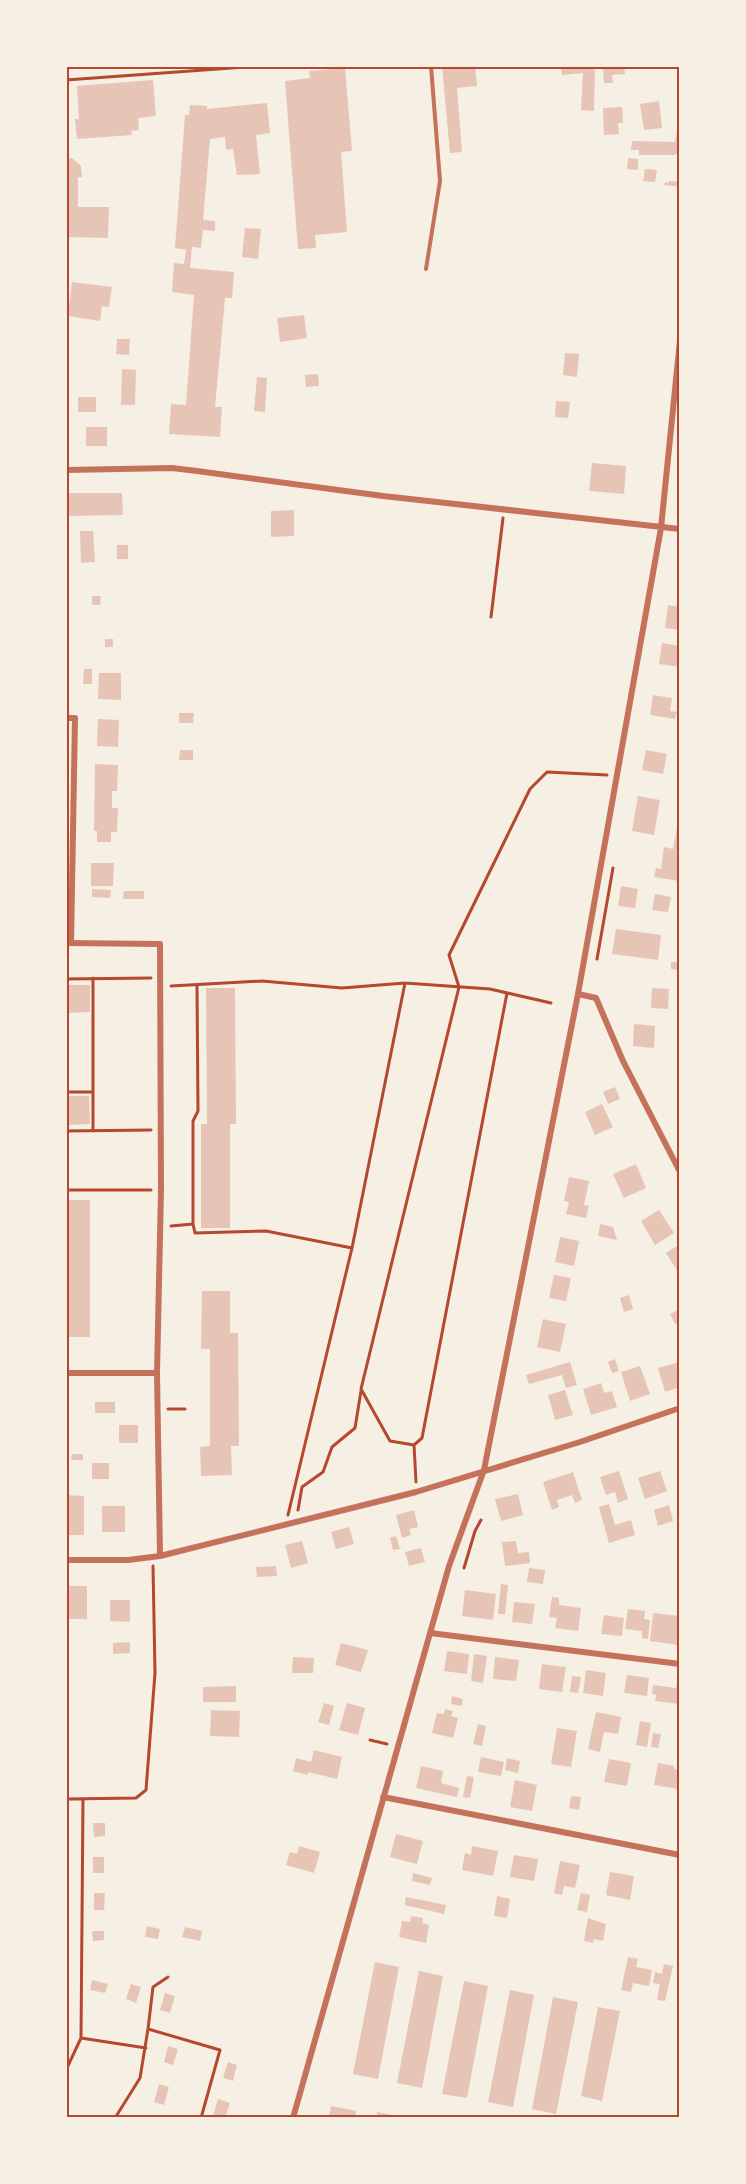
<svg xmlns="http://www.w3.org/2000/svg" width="746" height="2184" font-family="Montserrat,sans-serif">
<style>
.building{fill:#e6c5b7}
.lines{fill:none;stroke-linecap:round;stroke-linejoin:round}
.path{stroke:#b5482f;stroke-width:3}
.service{stroke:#c5725c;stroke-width:4}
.minor{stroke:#c5725c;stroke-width:6}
.neatline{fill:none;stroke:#b5482f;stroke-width:2}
</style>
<rect width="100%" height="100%" fill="#f6efe4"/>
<path class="building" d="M442,66H475L477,86L457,88L462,152L450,153Z
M561,66H595L594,111L581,110L583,73L562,75Z
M603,66H624L625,74L612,75L613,83H604Z
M345,68L352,151L341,152L347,232L315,235L316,248L298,249L285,81L310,78L309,71Z
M153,80L156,116L138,118L139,130L131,131L132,135L77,139L75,119H79L77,86Z
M659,101L662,128L644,130L640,104Z
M267,103L270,133L256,135L260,174L237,175L233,149L226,150L225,137L210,139L203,220L215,221V231L203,230L201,248L192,247L190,268L234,272L232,298H225L215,407H222L220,437L169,434L171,404L186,405L194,295L172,292L174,263L184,264L186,250L175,248L185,115H189L190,105L207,106V109Z
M622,107L623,123H618L619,134L604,135L603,108Z
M678,125H680V154H675V155H639V150H631L632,141L675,142Z
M66,158H72L81,166L82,177H78V207H109L108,238L66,237Z
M628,158L638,159V170L627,169Z
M645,169L657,170L655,182L643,181Z
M669,181L680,182V187L664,185L665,182L669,183Z
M245,228L261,229L258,259L242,257Z
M72,282L112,287L109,307L102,306L100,321L68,316Z
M304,315L307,338L280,342L277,318Z
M117,339H130L129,355L116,354Z
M565,353L579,354L577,377L563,375Z
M122,369L136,370L135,405H121Z
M318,374L319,386L306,387L305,375Z
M257,377L267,378L265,412L254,411Z
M78,397H96V412H78Z
M556,401L570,402L568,418L555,417Z
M86,427H107V446H86Z
M592,463L626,466L624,494L589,491Z
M66,493H122L123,515L66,516Z
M294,510V536L271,537V511Z
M80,531H93L95,562L81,563Z
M117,545H128V559H117Z
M92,596H101L100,605H92Z
M668,605L680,607V630L665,628Z
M105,639H113V647H105Z
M662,643L680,646L679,667L659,664Z
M84,669H92V684H83Z
M99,673H121V700L98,699Z
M653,695L672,698L670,711L677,712L675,719L650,715Z
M179,713H194L193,723H179Z
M98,719L119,720L118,747L97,746Z
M180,750H193V760H179Z
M646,750L667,754L663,774L642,770Z
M95,764L118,765L117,791H112V808H118L117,832H111V842H97V831H94Z
M638,796L660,800L654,835L632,831Z
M677,827L680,828L679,881L654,877L656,868L661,869L664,847L673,849Z
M91,863H114L113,886H91Z
M621,886L638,889L635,908L618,906Z
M92,889L111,890L110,898L92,897Z
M124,891H144V899H123Z
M655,894L671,897L668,912L652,910Z
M616,929L661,935L658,960L612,954Z
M671,962H680V970L671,969Z
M66,985H90V1012L66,1013Z
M206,988H235L236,1124H230V1228H201V1124H207Z
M652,988L669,989L668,1009L651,1008Z
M634,1024L655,1026L654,1048L633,1046Z
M615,1087L620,1099L608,1104L603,1092Z
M66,1096H89L90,1124L66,1125Z
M602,1104L613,1127L595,1135L585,1112Z
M636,1164L646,1188L624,1198L613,1174Z
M569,1177L589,1181L584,1205L589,1206L586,1218L566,1214L569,1202L564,1201Z
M66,1200H90V1337H66Z
M659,1210L674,1233L655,1245L641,1221Z
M600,1224L613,1227L617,1240L598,1236Z
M560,1237L579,1241L574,1266L555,1262Z
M680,1244V1275L666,1253Z
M554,1275L571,1278L566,1301L549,1298Z
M202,1291H230V1333H238L239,1446H231L232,1475L201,1476L200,1447L210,1446V1349H201Z
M629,1295L633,1309L624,1312L620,1298Z
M680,1309V1322L675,1324L670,1314Z
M543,1319L566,1324L560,1352L537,1347Z
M615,1359L619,1371L612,1373L608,1362Z
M570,1362L577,1385L566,1388L562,1375L529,1384L526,1375Z
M680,1362V1387L665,1392L658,1368Z
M640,1366L650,1394L630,1401L621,1372Z
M601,1383L604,1393L612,1391L617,1407L591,1415L583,1389Z
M565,1390L573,1415L555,1420L548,1395Z
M95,1402H115V1413H95Z
M119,1425H138V1443H119Z
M72,1454H83V1460H71Z
M92,1463H109V1479H92Z
M619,1471L628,1499L618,1503L615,1492L606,1495L600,1477Z
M660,1471L667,1491L645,1499L638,1478Z
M573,1472L582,1500L575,1503L572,1495L557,1500L559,1507L552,1510L543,1482Z
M518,1494L523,1515L501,1521L495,1499Z
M66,1495L84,1496V1535H66Z
M609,1504L615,1525L631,1520L635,1535L609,1543L599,1507Z
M669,1505L673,1521L658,1526L654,1510Z
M102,1506H125V1532H102Z
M414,1510L418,1527L409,1529L411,1535L402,1538L396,1515Z
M349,1527L354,1544L336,1549L331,1532Z
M396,1536L400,1549L393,1550L390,1538Z
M302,1541L308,1563L291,1568L285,1545Z
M516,1541L518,1553L529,1552L530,1563L505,1566L502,1542Z
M421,1548L425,1562L409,1566L405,1552Z
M276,1566L277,1576L257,1577L256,1567Z
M529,1568L545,1570L543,1584L527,1582Z
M501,1584L508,1585L505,1614H498Z
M66,1586H87V1619H66Z
M465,1590L496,1594L493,1620L462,1616Z
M552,1597L559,1598V1605L581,1608L578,1631L555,1628L557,1618L549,1617Z
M110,1600H130V1622L110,1621Z
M514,1602L535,1604L532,1624L512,1622Z
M628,1609L645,1611L644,1619L650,1620L648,1639L642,1638V1631L625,1629Z
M653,1613L680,1616L678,1645L650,1641Z
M604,1615L624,1618L622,1636L601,1634Z
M130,1642V1653L113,1654V1643Z
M341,1643L368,1650L361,1672L335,1665Z
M447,1651L469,1654L467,1674L444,1671Z
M474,1654L487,1656L483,1683L471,1681Z
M293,1657L314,1658L313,1673H292Z
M495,1657L519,1660L516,1681L493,1679Z
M542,1664L566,1667L562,1692L539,1689Z
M586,1670L606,1673L603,1696L583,1693Z
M627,1675L649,1678L647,1696L624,1693Z
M572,1676L581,1677L578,1693L570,1692Z
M677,1682L680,1683V1704L655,1701L656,1695L652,1694L653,1685L676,1688Z
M236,1686V1702H203V1687Z
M452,1696L463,1699L462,1706L451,1704Z
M324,1703L334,1706L329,1725L318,1722Z
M347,1703L365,1708L358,1735L339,1730Z
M445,1709L453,1711L451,1716L458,1718L453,1738L432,1733L437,1713L444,1714Z
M211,1710L240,1711L239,1737L210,1736Z
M596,1712L621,1717L618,1734L604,1732L600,1752L588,1749Z
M640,1721L651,1723L647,1747L636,1745Z
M478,1724L486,1726L482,1746L473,1744Z
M557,1728L577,1731L571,1767L551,1764Z
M653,1733L661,1734L658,1748L651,1747Z
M314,1750L342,1757L337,1779L308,1772V1775L293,1771L296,1758L311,1762Z
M481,1757L504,1762L501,1776L478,1772Z
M507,1758L520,1761L518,1773L505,1770Z
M609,1759L631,1763L627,1786L604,1782Z
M658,1763L674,1766V1769L680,1770L678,1789L654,1785Z
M421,1766L443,1771L441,1783L459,1788L457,1797L416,1788Z
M467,1776L474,1777L470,1798L463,1797Z
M515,1780L537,1785L532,1811L510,1807Z
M571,1796L581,1797L579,1810L569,1808Z
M93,1823H105V1836L94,1837Z
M396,1834L423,1841L417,1864L390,1857Z
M299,1846L320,1852L314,1873L286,1865L290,1852L297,1854Z
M472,1846L498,1851L493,1876L462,1870L465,1853L471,1855Z
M514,1855L538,1859L534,1881L510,1877Z
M93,1857H104V1873H93Z
M560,1861L580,1865L575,1888L564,1886L562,1895L554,1893Z
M610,1872L634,1876L630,1900L606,1895Z
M413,1873L432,1878L430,1885L412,1881Z
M94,1893H105L104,1910H94Z
M581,1893L590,1895L587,1912L577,1910Z
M497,1896L510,1899L507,1918L494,1916Z
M406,1897L446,1905L444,1914L405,1905Z
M411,1916L423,1918L422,1923L429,1925L426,1943L399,1937L402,1921L410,1922Z
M588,1918L606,1924L603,1941L594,1939L593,1943L584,1941Z
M147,1926L160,1929L158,1939L145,1937Z
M185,1927L202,1931L200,1941L182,1937Z
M92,1931H104V1940L93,1941Z
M628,1957L638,1959L636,1967L652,1970L649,1986L633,1983L631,1992L621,1990Z
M375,1962L399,1967L378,2079L353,2074Z
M664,1964L673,1966L665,2001L657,2000L660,1984L653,1983L655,1972L662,1974Z
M419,1971L443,1976L422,2088L397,2083Z
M92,1980L108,1984L105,1993L90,1990Z
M464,1981L488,1986L467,2098L442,2094Z
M131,1984L141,1987L136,2003L126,1999Z
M510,1990L534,1995L513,2107L488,2102Z
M165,1993L175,1996L170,2013L160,2010Z
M553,1997L578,2002L556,2114L532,2109Z
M598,2007L620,2011L602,2101L581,2096Z
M168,2046L178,2049L173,2065L164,2062Z
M228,2062L237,2065L233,2081L223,2078Z
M159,2084L169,2087L164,2105L154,2102Z
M218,2099L230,2103L225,2118L213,2116Z
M331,2106L356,2111L355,2118H329Z
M377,2112L401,2117L400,2118H376Z"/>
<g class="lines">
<path class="path" d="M66,80L260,66
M491,617L503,518
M597,959L613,868
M93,978V1131
M66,979L151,978
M171,986L262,981L342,988L405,983L490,989L551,1003
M507,993L422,1438L414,1445L390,1441L361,1389L459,987L449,955L530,789L547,772L607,775
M66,1092H93
M66,1131L151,1130
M66,1190H151
M193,1224L195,1233L266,1231L352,1248
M171,1226L193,1224V1121L198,1111L197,985
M168,1409H185
M414,1445L416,1482
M298,1510L302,1487L323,1472L332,1447L355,1428L361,1391
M288,1515L352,1248L405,983
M464,1568L475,1531L481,1520
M370,1740L387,1744
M66,1799L136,1798L146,1790L155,1673L153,1566
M148,2029L153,1987L168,1977
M81,2038L146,2048
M66,2070L81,2038L83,1799
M115,2118L140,2078L148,2029L220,2050L201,2118"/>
<path class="service" d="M426,269L440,181L431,66"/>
<path class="minor" d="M66,470L172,468L197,471L383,496L680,529
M66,718H75L71,943
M66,943L160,944L161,1190L157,1373L160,1556
M578,994L596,998L623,1061L680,1172
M66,1373H157
M66,1560H128L160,1556L416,1492L580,1442L680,1408
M430,1633L680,1664
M383,1797L680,1855
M293,2118L449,1566L484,1470L578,994L661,528L680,340"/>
</g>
<rect width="746" height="2184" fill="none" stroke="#f6efe4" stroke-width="135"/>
<rect x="68" y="68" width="610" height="2048" class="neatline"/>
</svg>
